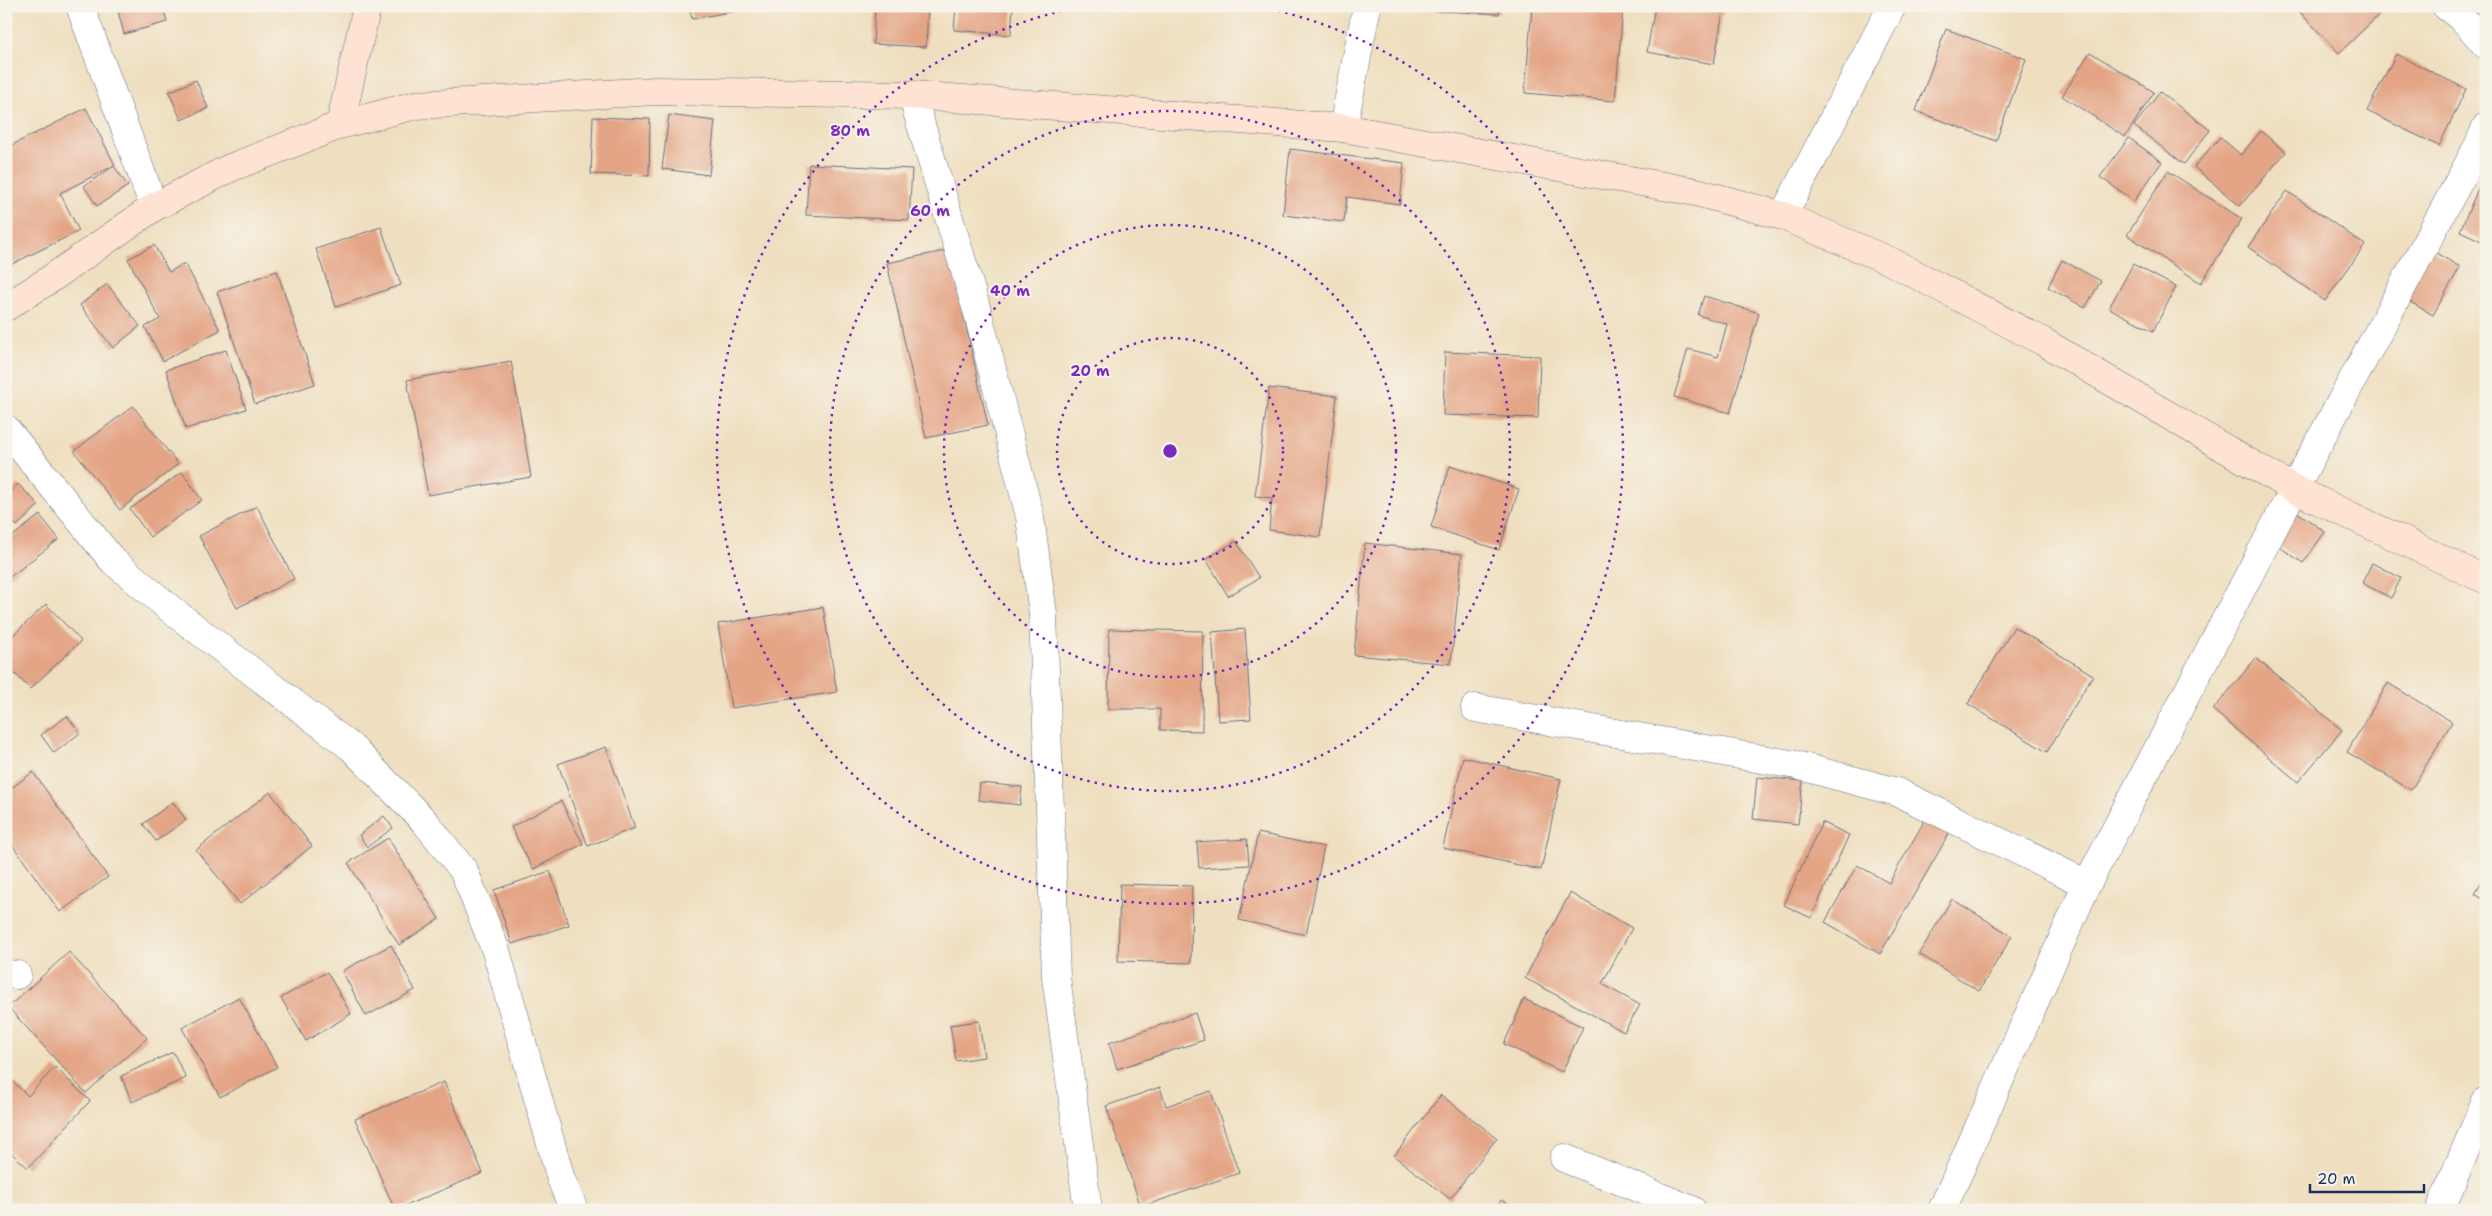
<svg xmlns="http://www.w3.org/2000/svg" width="2492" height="1216" font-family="'Shantell Sans',sans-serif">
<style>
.building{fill:#e4a586}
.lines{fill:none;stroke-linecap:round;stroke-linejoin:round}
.street-casing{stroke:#656d80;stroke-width:29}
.secondary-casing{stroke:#656d80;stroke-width:29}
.street{stroke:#fff;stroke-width:28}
.secondary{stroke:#fee3d2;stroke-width:28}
.ring{fill:none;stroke:#7b2cbf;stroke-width:2.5;stroke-dasharray:2.5 5}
.centre{fill:#7b2cbf;stroke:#f7f3e8;stroke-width:2.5}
.ring-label{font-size:15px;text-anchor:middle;font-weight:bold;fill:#7b2cbf;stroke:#f7f3e8;stroke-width:4;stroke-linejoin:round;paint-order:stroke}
</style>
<rect width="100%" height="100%" fill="#f7f3e8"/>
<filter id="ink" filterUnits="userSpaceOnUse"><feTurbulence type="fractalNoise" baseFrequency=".02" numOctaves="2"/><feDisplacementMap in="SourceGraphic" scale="10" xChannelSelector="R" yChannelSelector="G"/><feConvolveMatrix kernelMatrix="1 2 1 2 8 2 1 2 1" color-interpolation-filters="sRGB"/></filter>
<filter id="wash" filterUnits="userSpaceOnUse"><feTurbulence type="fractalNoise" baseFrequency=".0096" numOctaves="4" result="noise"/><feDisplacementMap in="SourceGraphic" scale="20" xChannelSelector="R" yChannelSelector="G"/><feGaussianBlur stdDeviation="1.12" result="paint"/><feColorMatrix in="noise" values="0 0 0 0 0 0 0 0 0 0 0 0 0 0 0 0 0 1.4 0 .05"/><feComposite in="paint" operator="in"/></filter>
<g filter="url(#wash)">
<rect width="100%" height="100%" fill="#efdfc0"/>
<g id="blocks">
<path class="building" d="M136,6H163L167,22L124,34L118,11Z
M689,6H755V7L692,19Z
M875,6H928L926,47L873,44Z
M956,6H1013L1011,35L954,30Z
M1422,6H1499V14L1422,10Z
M1532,6L1623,8L1615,101L1525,93Z
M1655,6H1724L1714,64L1647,52Z
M2294,6H2388L2339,53Z
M2473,6H2486V18Z
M1946,29L2026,59L1996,141L1916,111Z
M2090,52L2154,92L2125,137L2062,96Z
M2396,54L2466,89L2439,146L2367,111Z
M196,80L208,108L181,120L169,92Z
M2160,92L2210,130L2184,164L2134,126Z
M86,108L115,165L60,193L79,231L6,267V148Z
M669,115L715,121L709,175L662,169Z
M593,117L650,119L649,176L591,174Z
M2261,131L2286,152L2240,206L2194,167L2220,137L2241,155Z
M2129,138L2162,162L2134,201L2100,177Z
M1290,149L1404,163L1400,204L1347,197L1344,222L1283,215Z
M809,164L912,169L909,220L806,215Z
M114,166L128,186L97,206L84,186Z
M2486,170V243L2460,231Z
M2168,171L2242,219L2201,283L2127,235Z
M2287,191L2365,245L2325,301L2248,247Z
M381,227L401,285L336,307L316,249Z
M154,245L169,272L185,263L220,330L163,361L145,327L160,319L128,259Z
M2426,247L2460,267L2433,315L2398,295Z
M949,250L988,425L926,438L887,263Z
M2062,260L2101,281L2085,308L2048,287Z
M2133,264L2176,287L2153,331L2109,308Z
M277,271L315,384L255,404L217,292Z
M107,284L140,326L113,348L80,305Z
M1704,296L1759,313L1730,413L1674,397L1688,349L1718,357L1727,324L1698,315Z
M226,350L246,409L186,429L166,370Z
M1445,352L1540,356L1538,418L1443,415Z
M511,361L531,477L428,495L407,380Z
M1269,388L1337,396L1320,537L1269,530L1272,498L1255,496Z
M133,406L178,464L120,510L74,451Z
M1450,466L1519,489L1499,550L1431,527Z
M182,472L202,500L150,537L130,509Z
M18,484L39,505L17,526L6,515V495Z
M257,506L294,579L237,608L199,536Z
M2293,509L2325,532L2303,563L2271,541Z
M40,515L59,539L6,580V541Z
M1236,541L1259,578L1228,596L1206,559Z
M1365,543L1462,554L1451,664L1354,655Z
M2372,563L2401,578L2391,598L2362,583Z
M46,604L81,641L30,689L6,665V642Z
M823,607L837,692L731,708L718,624Z
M2014,627L2093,675L2047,752L1968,704Z
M1109,629L1203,631L1202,731L1160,730V709H1108Z
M1245,629L1251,719L1218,721L1212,632Z
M2256,658L2342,730L2298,782L2213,710Z
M2388,683L2452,722L2411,790L2347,752Z
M67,716L80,733L54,753L41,735Z
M606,747L635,828L588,846L558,764Z
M1463,757L1561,779L1541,870L1443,848Z
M33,772L108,877L60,912L6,836V792Z
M1757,777L1803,781L1798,824L1753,819Z
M980,783L1022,787L1020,805L978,800Z
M270,792L312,846L240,904L196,850Z
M561,801L583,844L533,869L511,827Z
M173,802L186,820L156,841L143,824Z
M384,816L393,828L367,847L359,835Z
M1926,818L1950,832L1880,954L1825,922L1857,865L1889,883Z
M1822,822L1849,835L1811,918L1784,905Z
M1258,833L1324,847L1306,935L1239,920Z
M388,838L439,919L399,945L348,863Z
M1247,839L1249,865L1199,868L1197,842Z
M550,871L569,925L512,944L494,890Z
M2486,875V901L2475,894Z
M1120,884L1192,886L1191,963L1118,961Z
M1570,893L1632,928L1602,984L1640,1005L1624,1032L1525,978Z
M1952,899L2012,936L1979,991L1919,954Z
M391,945L415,990L366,1016L342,971Z
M69,952L147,1038L86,1093L8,1007Z
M327,972L351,1014L306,1041L281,998Z
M239,997L277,1067L220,1097L182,1028Z
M1524,999L1583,1027L1562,1072L1504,1044Z
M1195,1013L1204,1040L1117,1069L1109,1043Z
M979,1021L984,1057L956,1061L950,1025Z
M173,1052L186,1078L132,1102L121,1076Z
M55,1067L90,1101L28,1168L6,1148V1075L28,1096Z
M444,1082L483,1173L395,1210L355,1119Z
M1160,1087L1166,1106L1211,1091L1239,1173L1141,1207L1106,1106Z
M1441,1095L1497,1138L1450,1199L1394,1156Z
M1501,1200L1520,1210H1495Z"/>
</g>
</g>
<g filter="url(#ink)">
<use href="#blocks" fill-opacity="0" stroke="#656d80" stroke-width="1"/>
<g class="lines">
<g class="street-casing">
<path id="street" d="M80,6L154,207
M2446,6L2464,20L2486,45
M912,95L978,314L1030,517L1043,614L1056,977L1088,1210
M1343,128L1367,6
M1783,216L1892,6
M6,429L113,561L174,612L351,747L425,822L464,871L496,951L561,1179L574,1210
M1475,708L1796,765L1897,792L2087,884
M6,974L17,975
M1564,1158L1692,1210
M1942,1210L2087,884L2294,489L2479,144L2486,127
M2440,1210L2486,1101"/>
</g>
<g class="secondary-casing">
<path id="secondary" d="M340,125L367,6
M6,307L49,280L154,207L230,168L340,125L416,105L655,91L912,95L1343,128L1696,192L1783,216L1890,261L2042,341L2294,489L2486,580"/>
</g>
<use href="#street" class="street"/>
<use href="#secondary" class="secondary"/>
</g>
</g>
<g class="ring">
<circle cx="1170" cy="451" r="113"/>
<circle cx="1170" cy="451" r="226"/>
<circle cx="1170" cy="451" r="340"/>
<path d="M1256 6A453 453 0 1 1 1084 6"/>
</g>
<circle cx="1170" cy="451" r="8" class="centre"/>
<g class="ring-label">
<text x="850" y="136">80 m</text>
<text x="930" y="216">60 m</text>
<text x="1010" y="296">40 m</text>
<text x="1090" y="376">20 m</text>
</g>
<rect width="2492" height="1216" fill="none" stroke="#f7f3e8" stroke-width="25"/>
<path d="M2310 1184v8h114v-8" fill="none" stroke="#1b2f5e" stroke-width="2.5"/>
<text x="2317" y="1184" font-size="15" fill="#1b2f5e" stroke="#f7f3e8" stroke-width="4" paint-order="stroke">20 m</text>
</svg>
